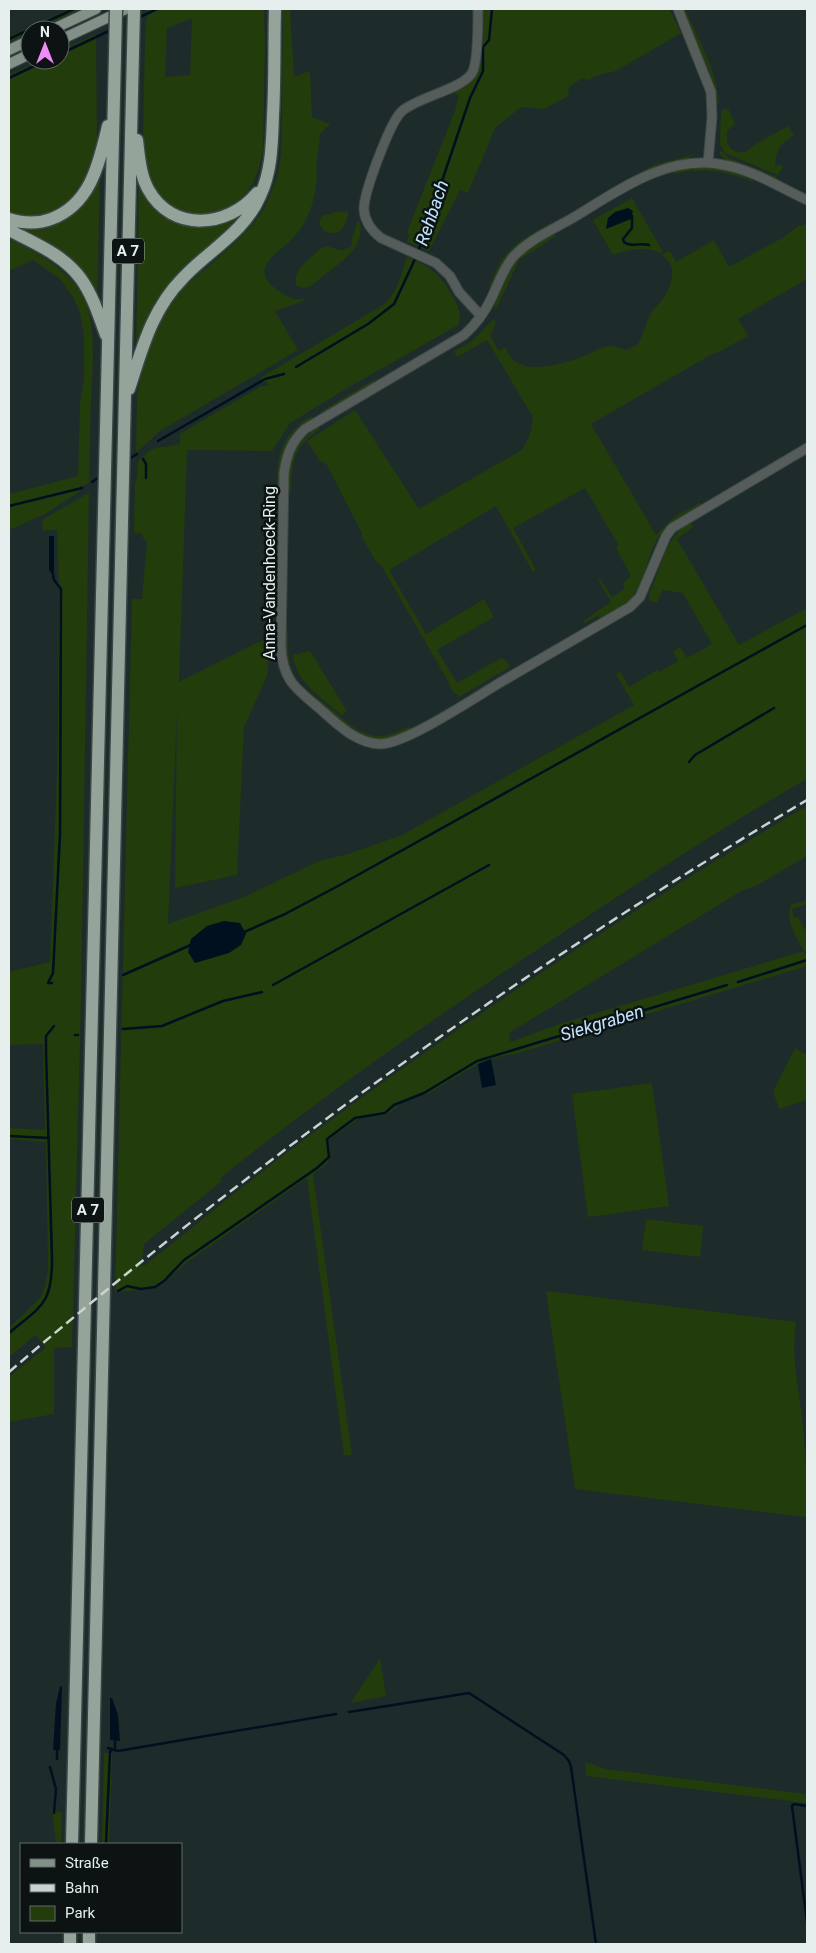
<svg xmlns="http://www.w3.org/2000/svg" width="816" height="1953" font-family="Roboto,sans-serif">
<style>
.green{fill:#233c0c;fill-rule:evenodd}
.water{fill:#00101f}
.lines{fill:none;stroke-linecap:round;stroke-linejoin:round}
.stream{stroke:#00101f;stroke-width:2.5}
.minor-casing{stroke:#394745;stroke-width:11}
.major-casing{stroke:#394745;stroke-width:12}
.highway-casing{stroke:#394745;stroke-width:15}
.minor{stroke:#565c59;stroke-width:9}
.major{stroke:#839088;stroke-width:10}
.highway{stroke:#95a49b;stroke-width:12}
.rail{stroke:#cad3d2;stroke-width:2.5;stroke-dasharray:10 5;stroke-linecap:butt}
.highway-bridge-casing{stroke:#394745;stroke-width:15;stroke-linecap:butt}
.highway-bridge{stroke:#95a49b;stroke-width:12}
.labels{text-anchor:middle;stroke-width:5;stroke-linejoin:round;paint-order:stroke}
.shield{fill:#0c1312;stroke:#a5adac;stroke-width:1}
.shield-label{font-size:15px;font-weight:bold;fill:#e6efee}
.street-label{font-size:16px;fill:#e6efee;stroke:#0c1312}
.water-label{font-size:18px;font-style:italic;fill:#bfe3fe;stroke:#0c1312}
</style>
<rect width="100%" height="100%" fill="#1d2c2a"/>
<path class="green" d="M69,9H81L36,30H30V33L9,42V37Z
M151,9H264L265,45L263,150L258,171L252,185L240,200L223,211L199,215L189,214L167,205L150,185L143,144L145,39L147,11ZM192,18L190,75L165,77L167,28Z
M283,9H290L294,77L310,71L312,117L330,124L320,134L316,171L317,172C316,198 310,221 291,240C283,248 268,257 265,268C260,281 284,296 295,299C298,299 303,299 306,298L301,302L275,311L298,350L160,431L136,453L137,397L144,358L166,307L181,290L234,244L254,223L264,209L277,178L281,154L282,119Z
M483,9H669L681,33L616,71L602,74L587,80L582,78L569,87L568,96L544,109L521,107L495,128L468,193L460,190L429,251L407,242L409,235L407,232L456,108L459,95L451,92L475,76L478,65Z
M682,9H685C698,39 717,70 719,103H716L710,73Z
M96,34L97,146L83,184L69,202L57,210L48,213L28,216L9,212V75L41,60H60V51Z
M725,109L729,110L735,124L727,131C725,145 731,154 746,152L754,145L788,126L794,135C780,145 777,147 775,165L783,166L778,175L725,153L720,144L721,111Z
M721,151L729,158L777,177L776,180L728,162L719,153Z
M696,154L687,159L656,167L630,181L626,180L654,165Z
M705,167C722,168 738,172 753,180V182C727,171 702,167 673,174L674,170Z
M100,172L97,305L87,282L9,227L48,224Z
M139,181L179,220L253,207L190,268L136,356Z
M632,198L663,252L661,253C646,246 629,249 613,255L593,220Z
M340,211L341,212L348,211C347,225 340,240 323,230L319,223L322,216Z
M359,221C368,245 339,264 323,276C318,280 313,286 307,287C302,289 299,287 296,285C291,270 313,256 323,247L327,246L342,251L346,248L348,249L353,244L351,243L357,222Z
M549,224L548,228C512,248 508,250 492,289L489,287C504,248 514,244 549,224Z
M807,224V279L738,319L748,336L715,354L714,353L712,354L591,424L656,535L674,517L701,502L700,506C687,513 671,520 662,532C646,552 647,582 629,601C622,608 612,613 603,618L597,616L585,623L583,621L611,602L598,580L600,579L612,597L625,588L623,583L631,576L616,548L619,546L585,488L513,528L536,570L533,572L496,506L389,570L426,634L484,599L494,617L437,650L457,683L501,658L505,659L510,667L459,697L452,691L448,681L385,572L379,563H377L361,536L362,533L327,465L319,460L307,441L355,410L419,509L522,450L530,435L533,417L487,340L457,357L454,351L471,342L493,320L496,322L490,336L499,351L506,347C514,380 565,364 586,355C592,353 598,348 604,347C612,344 620,348 627,350C630,348 636,346 638,344C642,338 646,322 650,315C653,308 661,303 665,296C673,282 678,265 661,255L670,251L676,262L714,240L729,267L784,237L798,226Z
M552,234L556,236L519,260L496,309L494,306L512,266L518,258Z
M9,239C35,252 62,265 79,290C99,319 92,369 91,403C90,429 90,456 89,483L80,487L82,488L79,492L45,514L9,530V494L78,476L80,404L84,379V337L80,313L73,297L60,279L33,260L9,271Z
M407,257C432,267 441,275 454,299C459,309 462,315 458,325L349,387L290,423L272,451L187,450L179,682L271,636L267,676L244,727L237,875L175,888L177,711L168,924L244,897L319,861L348,854L402,835L634,705L616,674L620,671L629,687L657,670L659,672L678,661L673,651L680,647L687,658L712,644L683,593L663,590L657,602H653L649,599V594C662,568 663,540 689,523L694,526L677,539L739,645L807,608V779C724,826 644,879 564,932C447,1009 330,1090 220,1178L222,1181L144,1244L141,1266H144C201,1221 257,1174 316,1131C474,1015 638,905 807,806V856L756,886L743,890L509,1033L510,1042L563,1023L804,951C797,938 783,918 792,904L807,901V904L792,909L794,918L798,917L807,933V950L804,951L807,957V966L512,1055L510,1054L481,1062L427,1094L404,1102L386,1115L358,1119L329,1140C332,1163 332,1161 313,1174L352,1455H344L307,1178L190,1260L165,1281L152,1289L115,1292L132,599H142L147,542L145,541L141,533H134L135,483L137,477L138,461L152,449L180,444V434L261,386H272L260,378L383,305C398,293 401,274 407,257Z
M375,379L374,383L322,413L320,412Z
M311,416L313,419C285,436 280,454 280,485L277,487C277,454 282,434 311,416Z
M318,427L319,430C292,447 292,464 291,493L288,491C289,460 291,446 318,427Z
M89,493L81,1000L72,1347L54,1348V1414L9,1422V1377L44,1349L45,1346L36,1335L34,1336L9,1357V1328L41,1297L45,1285L48,1270L46,1142L9,1139V1128L45,1130L43,1044L9,1045V972L50,962L58,744L59,582L57,530L43,531L42,522L45,518Z
M285,630H288C288,649 287,666 299,683C311,693 323,703 335,712C362,736 376,744 410,726L409,730C397,737 384,742 369,738C351,733 297,689 290,672C284,659 285,643 285,630Z
M310,651L347,711L342,715C322,698 296,683 293,655Z
M795,1048L807,1055V1100L779,1109L773,1091Z
M652,1083L669,1206L588,1217L572,1094Z
M646,1219L703,1226L700,1257L642,1250Z
M546,1291L796,1322C791,1354 798,1385 802,1417C805,1450 808,1484 806,1517L575,1489Z
M380,1658L386,1696L351,1703Z
M104,1753H112L109,1844H102Z
M585,1762L606,1769L807,1794V1803L586,1776Z
M52,1810L62,1813L61,1844H56Z"/>
<path class="water" d="M628,208L633,211L631,219L606,229L608,218L615,212Z
M49,536H54V577L49,570Z
M224,921L240,923L246,934L241,945L229,953L195,963L188,952L191,939L207,926Z
M491,1059L496,1085L482,1088L478,1064Z
M60,1686L62,1687L60,1750H53L56,1704Z
M110,1698H112L118,1715L120,1741L110,1740Z"/>
<g class="lines">
<path class="stream" d="M138,18L157,9
M9,39L74,9
M60,54L111,30
M9,78L47,60
M632,216V228L623,239L624,242C631,248 640,242 649,245
M418,252L470,98L483,71V47L489,40L492,9
M296,367L368,324L394,304L416,257
M158,441L265,379L284,374
M143,459L146,464V478
M127,460L137,454
M92,482L101,476
M9,506L82,488
M689,762L695,755L774,708
M242,933L285,914L338,886L807,625
M123,975L193,944
M738,982L807,960
M52,983H48L53,973L60,834L61,589L54,580L53,574
M273,985L489,865
M123,1029L162,1026L223,1001L262,992
M75,1035H78
M9,1136L49,1138
M118,1291L127,1286L141,1289L155,1287L164,1281L184,1260L317,1168L329,1157L327,1139L355,1118L385,1113L394,1105L424,1093L477,1061L727,985
M9,1333C41,1306 52,1305 52,1260L46,1052V1036L54,1026
M349,1712L469,1693L564,1755L569,1761L571,1767L596,1944
M115,1738V1750
M108,1748L118,1751L336,1714
M57,1759V1748
M50,1767L56,1789L54,1813
M807,1806L794,1804L792,1806L807,1922
M106,1844L110,1752L112,1749"/>
<g class="minor-casing">
<path id="minor" d="M478,9C478,22 478,63 472,73C462,89 419,97 402,111C390,122 363,194 364,210C365,222 372,231 381,238L436,263L450,276L459,292L481,316
M678,9L711,92L712,117L708,163
M807,200C781,188 753,170 724,165C671,154 623,187 581,213C559,227 532,237 514,256C503,268 498,285 491,299C484,314 475,325 464,335L305,429C291,442 287,454 284,473L281,646C282,679 295,688 319,708C336,723 355,743 380,744C406,744 476,697 501,682C544,657 587,632 630,607L640,597L666,536L672,528L807,448"/>
</g>
<g class="major-casing">
<path id="major" d="M51,30L96,9
M60,40L126,9
M9,50L30,40
M9,64L30,54"/>
</g>
<g class="highway-casing">
<path id="highway" d="M137,140C139,156 140,174 148,189C172,233 228,228 257,193
M9,219C22,223 38,224 51,219C91,204 99,163 108,126
M9,230C34,243 64,255 81,279C93,296 99,316 106,335
M129,389C142,349 152,309 183,278C209,250 244,233 260,196C272,171 272,142 273,115C275,79 274,44 275,9
M72,1844L115,55
M91,1844L134,9
M70,1944V1932
M89,1944V1932"/>
</g>
<use href="#minor" class="minor"/>
<use href="#major" class="major"/>
<use href="#highway" class="highway"/>
<path class="rail" d="M9,1372C258,1158 525,967 807,800"/>
<g class="highway-bridge-casing">
<path id="highway-bridge" d="M115,55L116,9"/>
</g>
<use href="#highway-bridge" class="highway-bridge"/>
</g>
<g class="labels">
<g class="shield">
<rect x="112" y="238.5" width="32" height="25" rx="4"/>
<rect x="72" y="1197.5" width="32" height="25" rx="4"/>
</g>
<g class="shield-label">
<text x="128" y="256">A 7</text>
<text x="88" y="1215">A 7</text>
</g>
<g class="street-label">
<text transform="translate(269 573) rotate(-90)" y="6">Anna-Vandenhoeck-Ring</text>
</g>
<g class="water-label">
<text transform="translate(432 213) rotate(-71)" y="6">Rehbach</text>
<text transform="translate(602 1023) rotate(-17)" y="6">Siekgraben</text>
</g>
</g>
<rect width="816" height="1953" fill="none" stroke="#e6efee" stroke-width="20"/>
<rect x="20" y="1843" width="162" height="90" fill="#0c1312" stroke="#636b6a"/>
<rect x="30" y="1859" width="25" height="8" fill="#839088" stroke="#636b6a"/>
<text x="65" y="1868" font-size="15" fill="#e6efee">Straße</text>
<rect x="30" y="1884" width="25" height="8" fill="#cad3d2" stroke="#636b6a"/>
<text x="65" y="1893" font-size="15" fill="#e6efee">Bahn</text>
<rect x="30" y="1906" width="25" height="15" fill="#233c0c" stroke="#636b6a"/>
<text x="65" y="1918" font-size="15" fill="#e6efee">Park</text>
<g transform="translate(45 45)"><circle r="24" fill="#0c1312" stroke="#636b6a"/>
<path d="M0-4L9 19L0 12L-9 19Z" fill="#ed8cfa"/>
<text y="-8" font-size="14" font-weight="bold" text-anchor="middle" fill="#e6efee">N</text>
</g>
</svg>
